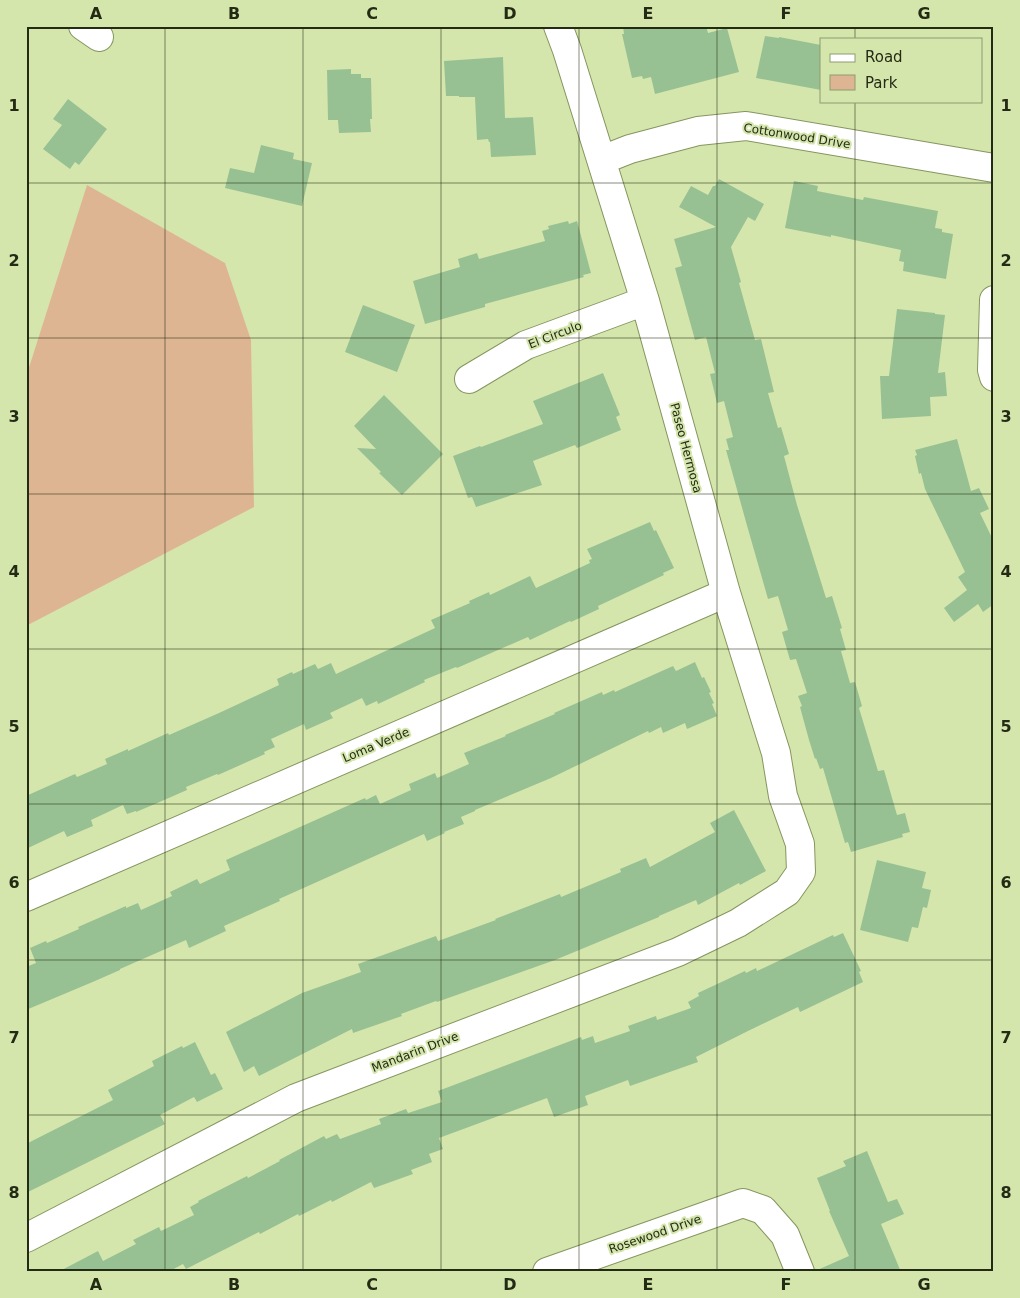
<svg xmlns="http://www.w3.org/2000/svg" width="1020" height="1298" font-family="'DejaVu Sans',sans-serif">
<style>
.green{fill:#deb593}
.building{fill:#98c193}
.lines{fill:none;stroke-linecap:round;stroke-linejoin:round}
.minor-casing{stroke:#85955f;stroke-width:30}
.minor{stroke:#fff;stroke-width:28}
.grid{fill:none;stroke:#242b14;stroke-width:1;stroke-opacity:0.55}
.labels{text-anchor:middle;stroke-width:4;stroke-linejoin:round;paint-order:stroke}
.street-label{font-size:12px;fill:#242b14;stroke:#d5e6ad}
.neatline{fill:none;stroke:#242b14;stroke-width:2}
.grid-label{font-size:16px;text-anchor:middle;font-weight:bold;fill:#242b14}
</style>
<rect width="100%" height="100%" fill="#d5e6ad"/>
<path class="green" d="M87,185L225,263L251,340L254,507L26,626V377Z"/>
<path class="building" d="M623,26H706L708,33L727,28L739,72L655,94L651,77L643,79L642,76L632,78L622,34H624Z
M765,36L779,38V37L821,45V90L756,78Z
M503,57L505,118L533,117L536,155L491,157L490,142H489L488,139L477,140L475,97H459V96H446L444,61Z
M351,69V74H361V78H371L372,119H370L371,132L339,133L338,120H328L327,70Z
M68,99L107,129L79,165L75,162L70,169L43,149L62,125L53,119Z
M261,145L294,153L293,159L312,163L302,206L225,188L230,168L254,173Z
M719,179L764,204L755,221L748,217L731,247L741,282L739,283L755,340L761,339L774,392L768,393L778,428L781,427L789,454L784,456L797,505L826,598L832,596L842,628L840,629L846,650L841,651L850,683L855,682L862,706L859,708L878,771L884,770L897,815L905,813L910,832L902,834L903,837L851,852L848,842L845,843L823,768L820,769L816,758L815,759L809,740L800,707L802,706L798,696L807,693L796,659L790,660L782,632L788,630L778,596L768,599L746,522L726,450H729L726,439L733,437L724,401L717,403L710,374L715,373L706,337L695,340L675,268L682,266L674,239L716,227L679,207L691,186L708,195L713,186H715Z
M794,181L818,186L817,191L863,200L864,197L938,211L935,228L942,229V232L953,234L946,279L903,271L904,262L899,261L901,250L831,235V237L785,228Z
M568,221L569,224L577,221L591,273L583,275L584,277L485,304V307L425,324L413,281L460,267L458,259L477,253L479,259L545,241L542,231L549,229L548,226Z
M363,305L415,325L397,372L345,352Z
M897,309L935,313V314L945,315L938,373L945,372L947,396L930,397L931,416L882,419L880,376H889Z
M603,373L620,415L616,417L621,430L577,448L575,445L533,461L542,485L476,507L472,497L468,498L453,456L480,446L481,447L543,424L533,401Z
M384,395L443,454L402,495L379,473L381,472L357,448L376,449L354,426Z
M957,439L971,491L979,488L989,509L980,513L994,542V604L983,612L978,604L954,622L944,608L967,590L958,577L965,572L925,489L921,473L919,474L915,456L917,455L915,450Z
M650,522L654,531L656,530L674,568L663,573L664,575L598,606L599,609L571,622L570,621L530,640L528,637L457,668L456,667L424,680L425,682L378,704L377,701L366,706L362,698L330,713L333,718L306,730L304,724L271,739L275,747L264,752L265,754L218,775L217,774L186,787L187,790L155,804L136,812V811L127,814L123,805L91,820L93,826L67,837L64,831L26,849V796L75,774L77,777L107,764L105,759L128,749V751L168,733L169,735L219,713L279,685L277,679L292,672L293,674L315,664L318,669L331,663L336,674L435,628L431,620L470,603L469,601L489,592L490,595L530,576L536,588L590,563L589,560L592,559L587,549Z
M695,662L702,678L704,677L711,692L709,693L714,703L712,704L717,716L687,729L685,723L663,733L661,727L649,733L648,731L551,778L475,810V811L461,817L464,824L444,832L445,833L427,841L424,834L279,899L280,901L224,926L226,931L189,948L186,940L120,969V970L95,981L26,1010V967L36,963L30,948L46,941L47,943L79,929L78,927L126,906V908L138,903L141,910L172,896L170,892L197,879L200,884L230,870L226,860L365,798L366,800L376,795L380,804L411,790L409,784L435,773L437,778L469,764L464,753L506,736L505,735L555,714L554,713L602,692L603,695L614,690L615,692L673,666L676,671Z
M734,810L766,871L740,885L739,883L698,905L696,900L659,916V917L555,960L437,1002L436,1001L401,1014L402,1016L353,1033L352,1029L259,1076L254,1066L244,1072L226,1032L302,993L361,972L358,964L436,936L438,941L496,920L495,919L560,894L561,897L621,872L620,869L646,858L650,867L715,832L710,823Z
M877,860L926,872L922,888L931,890L927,908L923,907L918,928L912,927L908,942L860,930Z
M843,933L861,971L859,972L863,982L800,1012L798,1007L748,1031L696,1057L698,1062L630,1086L628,1080L585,1096L588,1105L554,1117L547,1098L439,1138L443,1149L429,1154L432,1162L411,1170L413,1174L374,1188L371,1182L332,1202L331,1200L299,1216L298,1214L260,1234L259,1232L186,1269L183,1264L168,1272H58L98,1251L103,1261L136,1244L133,1240L159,1227L161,1231L194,1215L190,1207L199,1202L198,1201L247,1176L248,1178L280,1161L279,1160L324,1136L326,1139L337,1134L340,1139L381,1124L379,1119L406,1109L408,1113L442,1102L438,1091L581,1037L582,1040L593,1036L595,1043L630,1031L628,1026L656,1016L657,1020L691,1008L688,1002L699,996L698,993L745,971L746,973L756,968L757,971L833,935L834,937Z
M195,1042L211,1075L215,1073L223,1089L197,1102L194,1097L160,1115L165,1124L26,1193V1144L113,1100L108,1090L154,1066L152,1061L182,1046L183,1048Z
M867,1151L888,1202L897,1199L904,1214L881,1224L901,1272H815V1271L849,1256L829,1211H830L817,1178L846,1166L843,1161Z"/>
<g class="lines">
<g class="minor-casing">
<path id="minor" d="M83,26L99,37
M602,160L630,149L698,131L746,126L994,168
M994,300L992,370L994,377
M469,379L526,345L645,301
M26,897L726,593
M26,1238L296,1098L678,952L738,923L787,892L801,872L800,844L783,796L776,753L726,593L645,301L567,50L558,26
M547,1272L743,1203L763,1210L785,1235L800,1272"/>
</g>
<use href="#minor" class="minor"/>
</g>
<path class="grid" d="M165,26V1272M303,26V1272M441,26V1272M579,26V1272M717,26V1272M855,26V39M855,101V1272M26,183H994M26,338H994M26,494H994M26,649H994M26,804H994M26,960H994M26,1115H994"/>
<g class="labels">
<g class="street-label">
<text transform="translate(797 136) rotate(9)" y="4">Cottonwood Drive</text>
<text transform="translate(555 335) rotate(-21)" y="4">El Circulo</text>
<text transform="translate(686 448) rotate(75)" y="4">Paseo Hermosa</text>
<text transform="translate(376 745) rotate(-23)" y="4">Loma Verde</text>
<text transform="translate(415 1052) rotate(-21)" y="4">Mandarin Drive</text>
<text transform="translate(655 1234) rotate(-19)" y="4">Rosewood Drive</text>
</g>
</g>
<rect width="1020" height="1298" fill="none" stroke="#d5e6ad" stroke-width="55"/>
<rect x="820" y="38" width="162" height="65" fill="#d5e6ad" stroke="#8e9b70"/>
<rect x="830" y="54" width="25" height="8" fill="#ffffff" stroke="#8e9b70"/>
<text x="865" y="62" font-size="15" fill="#242b14">Road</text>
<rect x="830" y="75" width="25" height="15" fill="#deb593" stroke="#8e9b70"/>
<text x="865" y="88" font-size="15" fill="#242b14">Park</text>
<rect x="28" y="28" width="964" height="1242" class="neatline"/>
<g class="grid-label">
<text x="96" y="19">A</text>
<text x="234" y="19">B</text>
<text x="372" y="19">C</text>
<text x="510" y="19">D</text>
<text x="648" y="19">E</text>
<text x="786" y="19">F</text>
<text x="924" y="19">G</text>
<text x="14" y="111">1</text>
<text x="1006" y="111">1</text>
<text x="14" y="266">2</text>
<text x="1006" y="266">2</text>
<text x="14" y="422">3</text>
<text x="1006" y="422">3</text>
<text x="14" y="577">4</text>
<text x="1006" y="577">4</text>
<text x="14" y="732">5</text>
<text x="1006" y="732">5</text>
<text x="14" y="888">6</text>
<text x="1006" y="888">6</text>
<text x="14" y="1043">7</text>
<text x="1006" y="1043">7</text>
<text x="14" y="1198">8</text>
<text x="1006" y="1198">8</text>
<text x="96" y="1290">A</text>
<text x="234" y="1290">B</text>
<text x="372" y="1290">C</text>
<text x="510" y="1290">D</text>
<text x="648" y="1290">E</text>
<text x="786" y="1290">F</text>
<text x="924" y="1290">G</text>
</g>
</svg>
